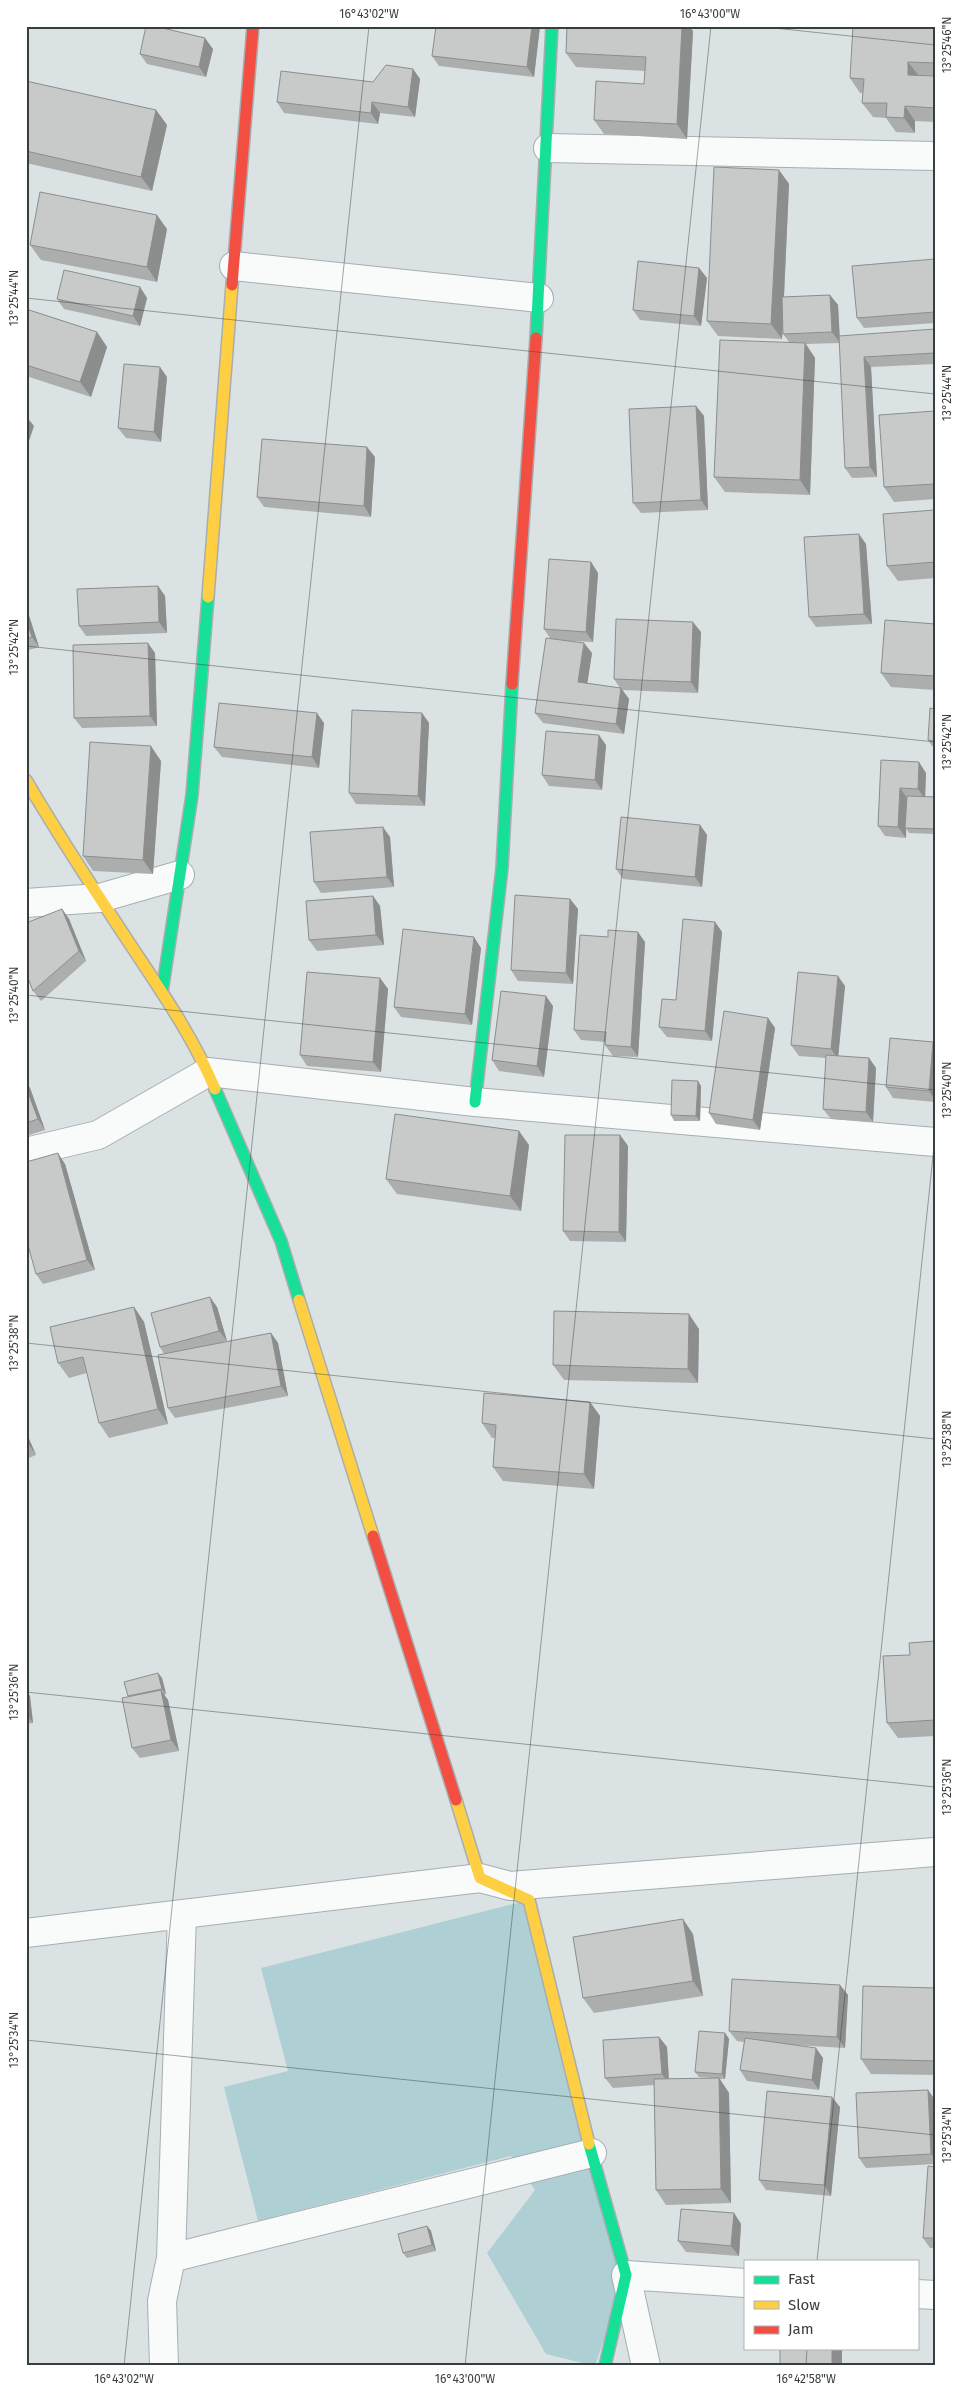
<svg xmlns="http://www.w3.org/2000/svg" width="961" height="2392" font-family="'Fira Sans',sans-serif">
<style>
.green{fill:#aed0d5}
.lines{fill:none;stroke-linecap:round;stroke-linejoin:round}
.street-casing{stroke:#a8aeb0;stroke-width:30}
.fast-casing{stroke:#a8aeb0;stroke-width:14}
.slow-casing{stroke:#a8aeb0;stroke-width:14}
.jam-casing{stroke:#a8aeb0;stroke-width:14}
.street{stroke:#f9fbfb;stroke-width:28}
.fast{stroke:#16e098;stroke-width:11}
.slow{stroke:#ffcf43;stroke-width:11}
.jam{stroke:#f24e42;stroke-width:11}
.wall{fill:#acaeae}
.shaded-wall{fill:#8c8d8d}
.building{fill:#c8caca;stroke:#8c8d8d}
.ticks{fill:none;stroke:#383e3f;stroke-width:1;stroke-opacity:0.45}
.neatline{fill:none;stroke:#383e3f;stroke-width:2}
.ticks-label{font-size:12px;text-anchor:middle;fill:#383e3f}
</style>
<rect width="100%" height="100%" fill="#dae2e4"/>
<path class="green" d="M529,1900L626,2275L595,2366L546,2354L487,2253L535,2190L511,2156L258,2221L224,2087L288,2071L261,1968Z"/>
<g class="lines">
<g class="street-casing">
<path id="street" d="M548,148L935,156
M234,266L539,298
M26,903L100,898L180,875
M26,1152L98,1135L208,1072L475,1102L935,1142
M26,1933L480,1878L510,1886L935,1852
M171,2258L182,1914
M917,2294L935,2295
M164,2366L162,2301L171,2258L592,2153
M646,2366L626,2275L745,2283"/>
</g>
<g class="fast-casing">
<path id="fast" d="M536,338L552,26
M162,992L192,795L208,597
M215,1089L281,1241L299,1300
M475,1102L502,868L512,684
M589,2144L626,2275L605,2366"/>
</g>
<g class="slow-casing">
<path id="slow" d="M208,597L232,285
M26,780C58,835 93,888 128,941C159,988 193,1036 215,1089
M299,1300L373,1536
M456,1800L480,1878L529,1900L589,2144"/>
</g>
<g class="jam-casing">
<path id="jam" d="M232,285L253,26
M512,684L536,338
M373,1536L456,1800"/>
</g>
<use href="#street" class="street"/>
<use href="#fast" class="fast"/>
<use href="#slow" class="slow"/>
<use href="#jam" class="jam"/>
</g>
<path class="wall" d="M436,26H540L534,77L439,66L432,56Z
M567,26H689L693,31L687,139L604,134L594,120L644,84L645,71L576,67L566,53Z
M935,26V122L915,121V133L896,132L886,118L873,117L862,103L863,93H860L850,78Z
M213,49L206,77L147,64L140,54Z
M413,69L420,79L415,117L380,113L378,124L284,113L277,102L373,82Z
M26,81L156,110L167,125L152,191L26,163Z
M779,170L789,184L784,297L830,295L838,305L840,342L935,329V364L871,367L877,477L852,478L845,468L840,343L806,344L815,358L810,495L725,492L714,477L789,342L783,334V321L782,339L718,336L707,321Z
M167,229L157,282L41,260L30,245Z
M935,259V323L864,328L857,318Z
M699,268L707,278L701,326L640,320L633,310Z
M140,287L147,298L140,326L64,309L57,299Z
M26,309L97,332L107,347L91,397L26,376Z
M167,377L161,442L126,438L118,428Z
M696,406L704,416L708,510L641,513L633,503Z
M935,411V499L894,502L884,487Z
M375,457L371,517L264,507L257,497Z
M935,510V578L898,581L887,566Z
M866,544L872,624L816,627L809,617Z
M591,562L598,573L593,642L568,641L592,653L587,683L620,688L614,679L701,632L698,693L622,690L629,699L624,734L543,723L535,713L550,638L544,629Z
M158,586L165,596L167,633L86,636L79,626Z
M26,606L39,647L26,651Z
M935,624V690L891,687L881,673Z
M155,653L157,726L82,728L74,718Z
M935,709V746H932L928,740Z
M422,713L429,723L425,806L356,804L349,793Z
M324,723L319,768L222,757L214,747Z
M606,745L602,790L549,786L542,775Z
M881,760L926,773L925,797H935V834L909,833L906,828V838L885,836L878,826Z
M161,761L153,874L93,871L83,856Z
M700,825L707,835L702,887L623,879L616,869Z
M390,837L394,887L321,893L314,882Z
M373,896L380,906L384,945L317,951L309,940Z
M570,899L578,909L573,984L518,981L511,970Z
M62,909L69,919L86,961L41,1001L33,991Z
M715,922L722,932L712,1041L667,1037L659,1027L676,1000Z
M645,942L638,1057L613,1056L605,1045L606,1042L581,1040L574,1030Z
M481,948L472,1025L401,1017L394,1007Z
M380,978L388,989L381,1072L307,1066L300,1055Z
M845,986L838,1056L869,1058L876,1068L873,1122L831,1119L823,1109L826,1058L799,1056L791,1045Z
M553,1006L544,1077L499,1071L492,1060Z
M768,1018L775,1028L760,1130L716,1124L709,1113Z
M933,1042L935,1044V1102L893,1098L886,1087Z
M26,1082L30,1088L45,1130L26,1136Z
M701,1086L700,1121H674L671,1115Z
M620,1135L628,1146L626,1242L570,1241L563,1231Z
M529,1145L521,1211L397,1194L386,1179Z
M65,1164L95,1270L43,1284L36,1274Z
M134,1307L144,1322L168,1424L109,1438L99,1423L87,1373L69,1378L58,1363Z
M217,1307L227,1341L220,1343L271,1333L278,1343L288,1396L175,1418L168,1408L164,1354L160,1347Z
M699,1329L698,1383L564,1380L553,1365Z
M590,1402L600,1416L594,1489L503,1481L493,1467L495,1438H492L482,1423Z
M26,1432L36,1455L26,1459Z
M935,1641V1736L898,1738L887,1723Z
M158,1673L162,1678L166,1694L164,1695L168,1700L179,1751L140,1758L132,1748L128,1696Z
M26,1691L30,1696L33,1723L26,1724Z
M693,1934L703,1996L594,2013L583,1998Z
M840,1985L848,1995L845,2048L794,2045L823,2058L819,2090L747,2081L740,2070L744,2042L737,2041L729,2031Z
M935,1988V2075L871,2074L861,2059Z
M725,2033L729,2039L725,2079H720L729,2093L731,2203L666,2205L656,2190L654,2085L613,2088L605,2078L659,2037L667,2047L669,2079L713,2078L699,2077L695,2072Z
M928,2090L935,2100V2164L866,2168L859,2158Z
M840,2107L831,2196L766,2190L759,2180Z
M935,2167V2248H930L923,2238Z
M734,2213L741,2224L739,2256L686,2252L678,2241Z
M427,2226L431,2231L436,2251L407,2258L403,2253Z"/>
<path class="shaded-wall" d="M532,26H540L534,77L527,67Z
M682,26H689L693,31L687,139L677,124Z
M205,38L213,49L206,77L199,67Z
M908,62L919,76L908,75Z
M413,69L420,79L415,117L408,107Z
M372,102L380,113L378,124L371,113Z
M905,106L915,121V133L904,118Z
M156,110L167,125L152,191L141,177Z
M779,170L789,184L782,339L771,324Z
M157,215L167,229L157,282L147,267Z
M699,268L707,278L701,326L694,316Z
M140,287L147,298L140,326L133,316Z
M830,295L838,305L840,343L832,332Z
M97,332L107,347L91,397L80,382Z
M805,343L815,358L810,495L800,480Z
M864,357L871,367L877,477L870,467Z
M160,367L167,377L161,442L154,432Z
M696,406L704,416L708,510L701,500Z
M26,416L34,426L26,450Z
M367,447L375,457L371,517L364,506Z
M859,534L866,544L872,624L864,614Z
M591,562L598,573L593,642L586,632Z
M158,586L165,596L167,633L159,622Z
M26,606L39,647L32,637L26,619Z
M693,622L701,632L698,693L691,682Z
M148,643L155,653L157,726L150,716Z
M584,643L592,653L586,692L578,682Z
M621,688L629,699L624,734L616,724Z
M317,713L324,723L319,768L312,757Z
M422,713L429,723L425,806L418,796Z
M599,735L606,745L602,790L595,780Z
M151,746L161,761L153,874L143,860Z
M919,762L926,773L925,799L918,789Z
M900,788L907,798L906,838L898,827Z
M700,825L707,835L702,887L695,877Z
M383,827L390,837L394,887L387,877Z
M373,896L380,906L384,945L376,935Z
M570,899L578,909L573,984L566,973Z
M62,909L69,919L86,961L79,951Z
M715,922L722,932L712,1041L705,1031Z
M638,932L645,942L638,1057L631,1047Z
M474,937L481,948L472,1025L465,1014Z
M838,976L845,986L838,1059L831,1049Z
M380,978L388,989L381,1072L373,1062Z
M546,996L553,1006L544,1077L537,1066Z
M768,1018L775,1028L760,1130L753,1120Z
M933,1042L935,1044V1100L929,1091Z
M869,1058L876,1068L873,1122L866,1112Z
M698,1081L701,1086L700,1121L696,1116Z
M26,1082L30,1088L45,1130L38,1119L26,1087Z
M519,1131L529,1145L521,1211L510,1196Z
M620,1135L628,1146L626,1242L619,1232Z
M58,1153L65,1164L95,1270L87,1260Z
M210,1297L217,1307L227,1341L219,1331Z
M134,1307L144,1322L168,1424L158,1409Z
M689,1314L699,1329L698,1383L688,1369Z
M271,1333L278,1343L288,1396L281,1386Z
M590,1402L600,1416L594,1489L584,1474Z
M26,1432L36,1455L29,1445L26,1439Z
M158,1673L162,1678L166,1694L162,1689Z
M161,1690L168,1700L179,1751L171,1740Z
M26,1691L30,1696L33,1723L29,1718Z
M683,1919L693,1934L703,1996L693,1981Z
M840,1985L848,1995L845,2048L837,2037Z
M725,2033L729,2039L725,2079L722,2074Z
M659,2037L667,2047L669,2084L662,2074Z
M816,2048L823,2058L819,2090L812,2080Z
M719,2078L729,2093L731,2203L721,2189Z
M928,2090L935,2100V2159L931,2154Z
M832,2097L840,2107L831,2196L824,2185Z
M734,2213L741,2224L739,2256L731,2246Z
M427,2226L431,2231L436,2251L432,2245Z
M832,2348H842V2366H832Z"/>
<path class="building" d="M146,26H154L205,38L199,67L140,54Z
M436,26H532L527,67L432,56Z
M567,26H682L677,124L594,120L596,81L644,84L646,57L566,53Z
M853,26H935V63L908,62V75L935,76V108L905,106L904,118L886,117L887,103H862L864,79L850,78Z
M386,65L413,69L408,107L372,102L371,113L277,102L281,71L373,82Z
M26,81L156,110L141,177L26,151Z
M714,167L779,170L771,324L707,321Z
M40,192L157,215L147,267L30,245Z
M935,259V312L857,318L852,266Z
M638,261L699,268L694,316L633,310Z
M64,270L140,287L133,316L57,299Z
M830,295L832,332L783,334L782,297Z
M26,309L97,332L80,382L26,365Z
M935,329V353L864,357L870,467L845,468L839,336Z
M720,340L805,343L800,480L714,477Z
M124,364L160,367L154,432L118,428Z
M696,406L701,500L633,503L629,409Z
M935,411V484L884,487L879,415Z
M262,439L367,447L364,506L257,497Z
M935,510V562L887,566L883,514Z
M859,534L864,614L809,617L804,537Z
M549,559L591,562L586,632L544,629Z
M158,586L159,622L79,626L77,589Z
M26,619L32,637L26,639Z
M616,619L693,622L691,682L614,679Z
M885,620L935,624V676L881,673Z
M546,638L584,643L578,682L621,688L616,724L535,713Z
M148,643L150,716L74,718L73,645Z
M219,703L317,713L312,757L214,747Z
M930,708L935,709V741L928,740Z
M352,710L422,713L418,796L349,793Z
M546,731L599,735L595,780L542,775Z
M90,742L151,746L143,860L83,856Z
M881,760L919,762L918,789L900,788L898,827L878,826Z
M907,796L935,797V829L905,828Z
M621,817L700,825L695,877L616,869Z
M383,827L387,877L314,882L310,832Z
M515,895L570,899L566,973L511,970Z
M373,896L376,935L309,940L306,901Z
M62,909L79,951L33,991L26,973V923Z
M683,919L715,922L705,1031L659,1027L662,999L676,1000Z
M403,929L474,937L465,1014L394,1007Z
M608,930L638,932L631,1047L605,1045L606,1032L574,1030L580,935L608,937Z
M307,972L380,978L373,1062L300,1055Z
M798,972L838,976L831,1049L791,1045Z
M501,991L546,996L537,1066L492,1060Z
M724,1011L768,1018L753,1120L709,1113Z
M890,1038L933,1042L929,1091L886,1087Z
M826,1055L869,1058L866,1112L823,1109Z
M672,1080L698,1081L696,1116L671,1115Z
M26,1087L38,1119L26,1123Z
M395,1114L519,1131L510,1196L386,1179Z
M565,1135H620L619,1232L563,1231Z
M58,1153L87,1260L36,1274L26,1238V1162Z
M210,1297L219,1331L160,1347L151,1313Z
M134,1307L158,1409L99,1423L83,1357L58,1363L50,1327Z
M554,1311L689,1314L688,1369L553,1365Z
M271,1333L281,1386L168,1408L158,1355Z
M484,1393L590,1402L584,1474L493,1467L496,1425L482,1423Z
M26,1439L29,1445L26,1446Z
M935,1641V1720L887,1723L883,1656L910,1655L909,1643Z
M158,1673L162,1689L128,1696L124,1682Z
M161,1690L171,1740L132,1748L122,1698Z
M26,1691L29,1718H26Z
M683,1919L693,1981L583,1998L573,1937Z
M732,1979L840,1985L837,2037L729,2031Z
M863,1986L935,1988V2061L861,2059Z
M699,2031L725,2033L722,2074L695,2072Z
M659,2037L662,2074L605,2078L603,2040Z
M745,2038L816,2048L812,2080L740,2070Z
M719,2078L721,2189L656,2190L654,2079Z
M928,2090L931,2154L859,2158L856,2093Z
M767,2091L832,2097L824,2185L759,2180Z
M928,2166L935,2167V2238H923Z
M681,2209L734,2213L731,2246L678,2241Z
M427,2226L432,2245L403,2253L398,2234Z
M780,2348H832V2366H780Z"/>
<path class="ticks" d="M755,26L935,45M26,47L28,26M26,298L935,394M26,646L935,742M26,995L935,1090M26,1343L935,1439M26,1692L935,1787M26,2040L935,2135M817,2261L935,1137M124,2366L369,26M465,2366L711,26M806,2366L807,2348"/>
<rect width="961" height="2392" fill="none" stroke="#ffffff" stroke-width="55"/>
<rect x="744" y="2260" width="175" height="90" fill="#ffffff" stroke="#afb2b2"/>
<rect x="754" y="2276" width="25" height="8" fill="#16e098" stroke="#afb2b2"/>
<text x="788" y="2284" font-size="15" fill="#383e3f">Fast</text>
<rect x="754" y="2301" width="25" height="8" fill="#ffcf43" stroke="#afb2b2"/>
<text x="788" y="2310" font-size="15" fill="#383e3f">Slow</text>
<rect x="754" y="2326" width="25" height="8" fill="#f24e42" stroke="#afb2b2"/>
<text x="788" y="2334" font-size="15" fill="#383e3f">Jam</text>
<rect x="28" y="28" width="906" height="2336" class="neatline"/>
<g class="ticks-label">
<text x="369" y="18">16°43'02"W</text>
<text x="710" y="18">16°43'00"W</text>
<text transform="translate(947 45) rotate(-90)" y="4">13°25'46"N</text>
<text transform="translate(14 298) rotate(-90)" y="4">13°25'44"N</text>
<text transform="translate(947 393) rotate(-90)" y="4">13°25'44"N</text>
<text transform="translate(14 647) rotate(-90)" y="4">13°25'42"N</text>
<text transform="translate(947 742) rotate(-90)" y="4">13°25'42"N</text>
<text transform="translate(14 995) rotate(-90)" y="4">13°25'40"N</text>
<text transform="translate(947 1090) rotate(-90)" y="4">13°25'40"N</text>
<text transform="translate(14 1343) rotate(-90)" y="4">13°25'38"N</text>
<text transform="translate(947 1439) rotate(-90)" y="4">13°25'38"N</text>
<text transform="translate(14 1692) rotate(-90)" y="4">13°25'36"N</text>
<text transform="translate(947 1787) rotate(-90)" y="4">13°25'36"N</text>
<text transform="translate(14 2040) rotate(-90)" y="4">13°25'34"N</text>
<text transform="translate(947 2135) rotate(-90)" y="4">13°25'34"N</text>
<text x="124" y="2383">16°43'02"W</text>
<text x="465" y="2383">16°43'00"W</text>
<text x="806" y="2383">16°42'58"W</text>
</g>
</svg>
